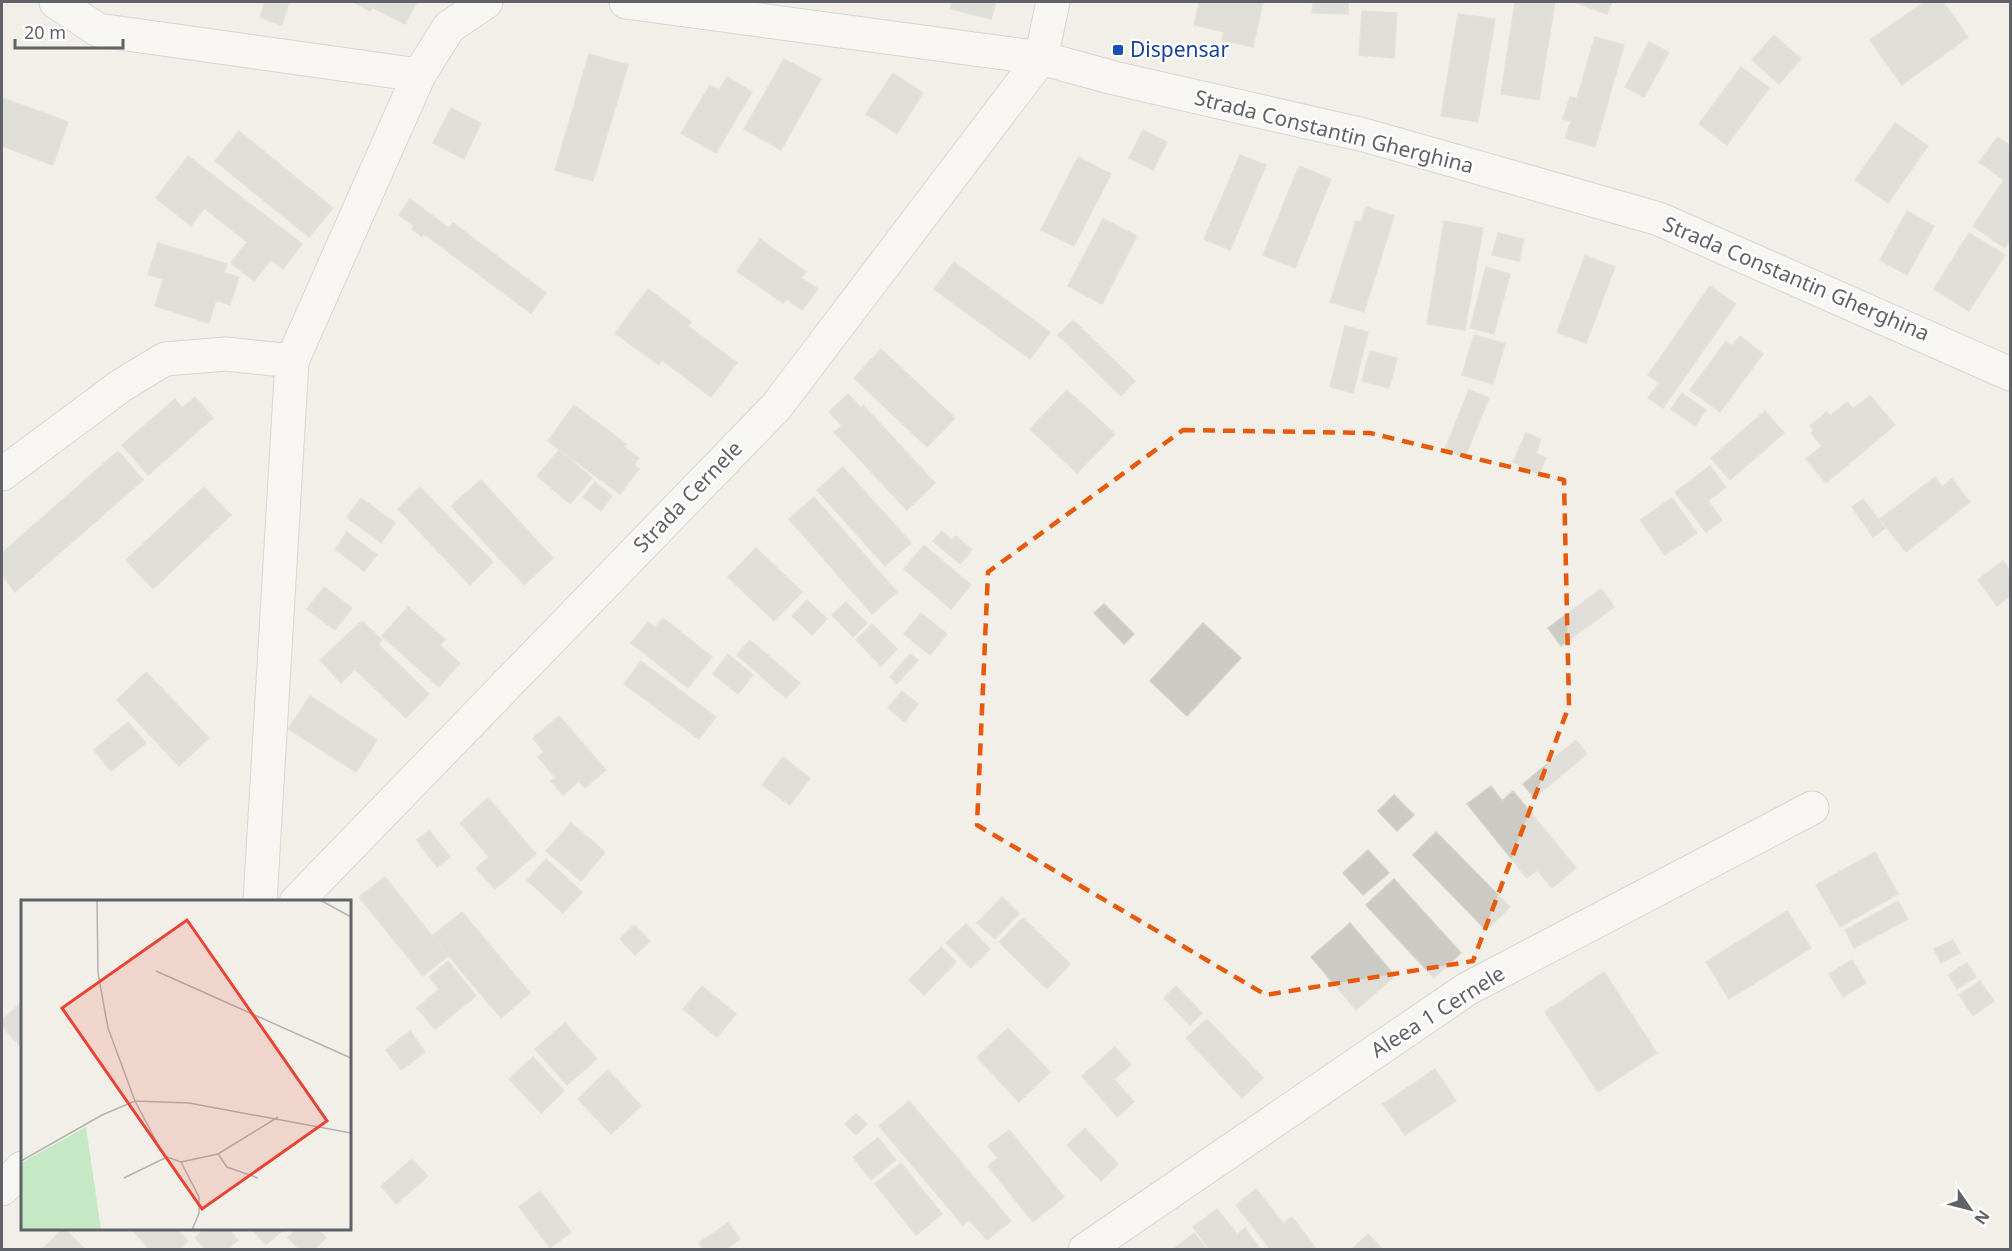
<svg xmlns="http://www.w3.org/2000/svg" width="2012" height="1251" font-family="'Noto Sans',sans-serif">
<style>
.building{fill:#cccac5;stroke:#d6d1c6;stroke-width:1.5}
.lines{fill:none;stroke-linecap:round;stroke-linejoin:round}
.street-casing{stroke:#b5b8bc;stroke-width:35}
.secondary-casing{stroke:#b6babf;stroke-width:35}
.street{stroke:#fff;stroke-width:33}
.secondary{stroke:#fff;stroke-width:33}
.marked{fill:none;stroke:#e8590c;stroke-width:4.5;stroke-dasharray:12 8;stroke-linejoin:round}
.transit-dot{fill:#1a4fb4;stroke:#fff;stroke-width:2}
.labels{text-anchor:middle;stroke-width:4.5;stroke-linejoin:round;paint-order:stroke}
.transit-label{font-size:21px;fill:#164399;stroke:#fff;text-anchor:start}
.street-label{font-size:21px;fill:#5f6368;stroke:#fff}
.inset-road{fill:none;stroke:#b3b3b1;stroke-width:1.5}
.view{fill:#ea4335;fill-opacity:0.15;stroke:#ea4335;stroke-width:3}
.inset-edge{fill:none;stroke:#5f6368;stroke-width:3}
</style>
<rect width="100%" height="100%" fill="#f1efe8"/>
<path class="building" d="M265,2H289L282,25L260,17Z
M353,2H417L405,24L372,7L370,11Z
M952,2H996L991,19L950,9Z
M1199,2H1263L1253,47L1222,40L1224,32L1194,25Z
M1313,2H1348V14L1312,13Z
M1515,2H1555L1539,100L1501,94Z
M1575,2H1612L1607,14Z
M1924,2H1943L1968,37L1902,85L1870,40Z
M1362,11L1397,13L1394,58L1359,55Z
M1458,14L1495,19L1478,122L1441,116Z
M1774,35L1801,59L1779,84L1752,60Z
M1595,37L1624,45L1595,147L1565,138L1571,121L1563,119L1570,97L1577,98Z
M1649,42L1669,52L1644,97L1625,87Z
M589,54L628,65L593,181L555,170Z
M784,59L821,79L781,150L744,129Z
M1741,67L1769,88L1727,145L1699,124Z
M893,73L923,93L897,134L866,114Z
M727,77L752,92L716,153L681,133L710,85L719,90Z
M2,98L68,122L53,165L2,146Z
M451,108L481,123L464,159L433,143Z
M1895,123L1928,146L1888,203L1855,180Z
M1143,130L1167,142L1153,170L1129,158Z
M239,131L333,208L309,237L215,161Z
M1998,137L2010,146V240L2005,248L1973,226L2004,180L1979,162Z
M1240,155L1266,165L1230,250L1204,239Z
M188,156L302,244L283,269L271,260L254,281L231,263L247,242L204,208L191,226L156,198Z
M1078,157L1111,174L1074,246L1041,230Z
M1299,166L1331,179L1295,268L1263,255Z
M410,199L449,228L453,223L546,293L531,313L424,234L422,237L412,229L414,226L399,215Z
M1366,207L1394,216L1364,312L1330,302L1356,221L1361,222Z
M1907,211L1934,226L1907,275L1880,260Z
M1103,219L1137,236L1102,304L1068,286Z
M1444,221L1483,228L1465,330L1427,324Z
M1498,233L1524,239L1519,261L1492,255Z
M1969,233L2005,255L1969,311L1934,289Z
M760,239L806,272L801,278L818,289L802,310L787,299L783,303L737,271Z
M158,243L227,264L224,273L239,277L230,305L216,300L209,323L155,306L163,279L148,275Z
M1585,256L1615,267L1586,343L1557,332Z
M954,262L1050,332L1030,359L934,289Z
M1486,267L1510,274L1494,334L1470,328Z
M1710,286L1736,304L1663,408L1648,398L1659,383L1648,375Z
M648,289L691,322L688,326L737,363L711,397L662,360L659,365L615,333Z
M1073,320L1135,381L1121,396L1058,335Z
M1345,326L1368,332L1353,393L1330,387Z
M1474,335L1505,344L1493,384L1462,375Z
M1740,336L1763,354L1720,412L1690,390L1726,341L1732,346Z
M881,349L955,418L927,447L854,378Z
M1370,351L1397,358L1389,388L1362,381Z
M1067,390L1115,434L1077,473L1030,429Z
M1469,390L1489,398L1465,457L1445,449Z
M1682,393L1706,410L1695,426L1671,409Z
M848,394L861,408L863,405L935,483L907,510L834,432L842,426L829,412Z
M1870,396L1895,425L1826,483L1806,459L1822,446L1811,433L1814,430L1810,426L1827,412L1830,416L1847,402L1853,409Z
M195,397L213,418L148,475L122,445L175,399L182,408Z
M574,405L626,444L624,447L639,458L634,465L639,469L620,494L548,441Z
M1765,411L1784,433L1730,480L1711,458Z
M1526,433L1541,439L1536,453L1546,458L1539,474L1513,462Z
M559,450L592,478L570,504L537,476Z
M118,451L143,480L15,592L2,575V553Z
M1710,466L1726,487L1708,501L1722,520L1706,532L1675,492Z
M843,467L911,543L885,566L817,490Z
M1935,477L1942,487L1952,479L1970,502L1906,552L1880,519Z
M481,480L553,558L524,585L451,506Z
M595,482L612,496L601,511L583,497Z
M204,487L231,515L153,589L126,560Z
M420,487L493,562L470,585L398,509Z
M814,497L897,592L872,614L789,519Z
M361,498L395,523L381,543L347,517Z
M1672,498L1697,533L1665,555L1640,520Z
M1863,499L1885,528L1873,537L1852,507Z
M942,531L952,540L956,536L972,550L960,564L933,541Z
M347,532L377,555L364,571L335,549Z
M924,545L971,585L951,609L904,569Z
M756,548L802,592L774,621L728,577Z
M2003,561L2010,571V596L1997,606L1978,580Z
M324,587L352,608L335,630L307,609Z
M1601,589L1614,607L1561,646L1548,628Z
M807,600L827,619L812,635L792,616Z
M846,602L867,623L853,637L832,615Z
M1104,604L1134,634L1124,644L1094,613Z
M408,607L445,639L440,645L460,663L439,687L382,636Z
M921,613L947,634L930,655L904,634Z
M663,618L712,657L688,688L631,643L648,622L655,628Z
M362,621L382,640L378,644L429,694L406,718L355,669L341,683L320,660Z
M1203,623L1241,658L1187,716L1150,681Z
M872,624L897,649L881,666L856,640Z
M750,640L800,683L786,698L737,655Z
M728,654L753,675L738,694L713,674Z
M910,654L918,660L897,684L890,677Z
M641,661L716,717L699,739L624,684Z
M146,672L209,738L179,766L117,700Z
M902,691L918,704L905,722L888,708Z
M310,696L377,740L356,772L288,729Z
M559,716L606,770L585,788L579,781L563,795L551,781L556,778L538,757L544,752L533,738Z
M128,722L146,743L111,771L94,750Z
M1576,740L1587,754L1534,798L1523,784Z
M783,757L810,778L790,805L762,785Z
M1491,786L1502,801L1513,791L1576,868L1552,888L1537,870L1527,878L1467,804Z
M1394,795L1414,815L1397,831L1378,811Z
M488,798L536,854L495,889L476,868L489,857L460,823Z
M571,823L605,852L581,881L546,851Z
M429,830L450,857L437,867L417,840Z
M1436,832L1510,907L1486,930L1413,855Z
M1368,850L1389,873L1363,895L1343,873Z
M1875,852L1898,894L1840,927L1816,885Z
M546,859L582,892L563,913L527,880Z
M385,877L448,956L423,976L359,897Z
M1394,879L1461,953L1434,978L1366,905Z
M1002,897L1019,914L995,939L977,923Z
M1898,901L1908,919L1854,948L1845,930Z
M1787,911L1811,948L1729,999L1706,962Z
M462,912L530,993L501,1018L432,936Z
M1023,918L1070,964L1047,989L999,942Z
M1350,923L1395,976L1356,1010L1311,957Z
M966,924L990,949L971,968L946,943Z
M634,925L650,941L635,955L620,939Z
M1953,940L1960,953L1941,963L1934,949Z
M941,947L956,962L924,995L909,980Z
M1852,960L1866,983L1843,997L1829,974Z
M448,961L476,996L435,1029L417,1008L439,989L429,977Z
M1967,963L1976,977L1957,989L1948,975Z
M1604,972L1657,1053L1598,1092L1545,1012Z
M1980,981L1994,1001L1973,1016L1959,995Z
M702,986L736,1014L717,1037L683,1009Z
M1176,986L1202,1013L1190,1025L1164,998Z
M22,1001V1048L2,1026V1021Z
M1207,1019L1263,1078L1242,1098L1186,1038Z
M565,1023L597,1059L567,1085L535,1049Z
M1008,1028L1050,1072L1019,1102L977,1057Z
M410,1031L425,1052L401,1070L386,1050Z
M1115,1047L1131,1065L1114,1079L1134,1102L1117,1117L1082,1076Z
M533,1057L564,1091L541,1113L509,1079Z
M1435,1069L1456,1101L1405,1135L1383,1104Z
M608,1070L641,1106L611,1134L578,1099Z
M909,1101L1011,1221L987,1240L969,1220L963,1225L879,1126Z
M856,1114L867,1124L856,1135L845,1124Z
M1085,1128L1118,1164L1101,1181L1067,1145Z
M1009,1130L1064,1197L1033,1222L988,1166L998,1158L988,1146Z
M878,1138L896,1160L871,1180L853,1157Z
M412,1159L428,1176L396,1204L381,1186Z
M901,1163L942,1214L916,1235L875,1184Z
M1256,1189L1283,1223L1292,1217L1317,1250H1271L1236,1205Z
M540,1191L571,1232L550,1248L519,1207Z
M1217,1209L1237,1234L1245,1228L1261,1250H1210L1193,1227Z
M728,1223L740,1239L725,1250H704L699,1243Z
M64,1228L86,1250H41Z
M131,1228H176L188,1241L179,1250H150Z
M205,1228H228L238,1240L227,1250H206L195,1238Z
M251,1228H285L266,1245Z
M298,1228H317L326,1238L314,1250H300L288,1238Z
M1194,1233L1207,1250H1173Z
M1368,1234L1383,1250H1351Z"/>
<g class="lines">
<g class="street-casing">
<path id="street" d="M56,2L98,30L419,75L449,27L486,2
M626,2L1041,58L1053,2
M2,474L122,385L165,359L226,354L292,361
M260,902L292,361L419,75
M1085,1250L1467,989L1812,808"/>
</g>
<g class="secondary-casing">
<path id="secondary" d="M296,902L776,407L1041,58L1114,78L1364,135L1659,219L2010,374
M2,1189L22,1168"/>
</g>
<use href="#street" class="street"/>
<use href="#secondary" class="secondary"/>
</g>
<path d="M0 0H2012V1251H0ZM1183,430L1370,433L1564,480L1569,706L1473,961L1266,995L977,825L988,572Z" fill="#f1efe8" fill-opacity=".55" fill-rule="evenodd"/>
<path class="marked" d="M1183,430L1370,433L1564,480L1569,706L1473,961L1266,995L977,825L988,572Z"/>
<rect class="transit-dot" x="1112" y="44" width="12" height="12" rx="3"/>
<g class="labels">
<g class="transit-label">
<text x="1130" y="57">Dispensar</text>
</g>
<g class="street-label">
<text transform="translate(1334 132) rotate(14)" y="7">Strada Constantin Gherghina</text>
<text transform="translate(1796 279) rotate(23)" y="7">Strada Constantin Gherghina</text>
<text transform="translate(688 497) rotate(-46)" y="7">Strada Cernele</text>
<text transform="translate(1438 1012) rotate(-32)" y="7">Aleea 1 Cernele</text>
</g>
</g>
<g transform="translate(21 900)">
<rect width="330" height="330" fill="#f1efe8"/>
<path d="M65,227L80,330H0V263Z" fill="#c5e8c5"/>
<path class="inset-road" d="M76,0L77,73L87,128L114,201L143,256L160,262L178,297V313L171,330M299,0L330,17M135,71L330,158M197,254L206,267L237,278M0,261L81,215L114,201L168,203L330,233M160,262L197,254L257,217M103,278L144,258"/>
<path class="view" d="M166,20L306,221L181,309L41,108Z"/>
<rect width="330" height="330" class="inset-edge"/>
</g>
<rect width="2012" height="1251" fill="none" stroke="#5f6368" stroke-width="6"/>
<g transform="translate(1970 1209) rotate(125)" stroke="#ffffff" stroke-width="4.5" paint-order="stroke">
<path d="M0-4.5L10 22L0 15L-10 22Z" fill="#5f6368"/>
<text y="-9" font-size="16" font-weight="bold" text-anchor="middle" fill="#5f6368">N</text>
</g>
<path d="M15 39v9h108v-9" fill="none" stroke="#5f6368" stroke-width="3"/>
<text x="24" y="39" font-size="18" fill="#5f6368" stroke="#ffffff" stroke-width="4.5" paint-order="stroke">20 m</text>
</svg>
